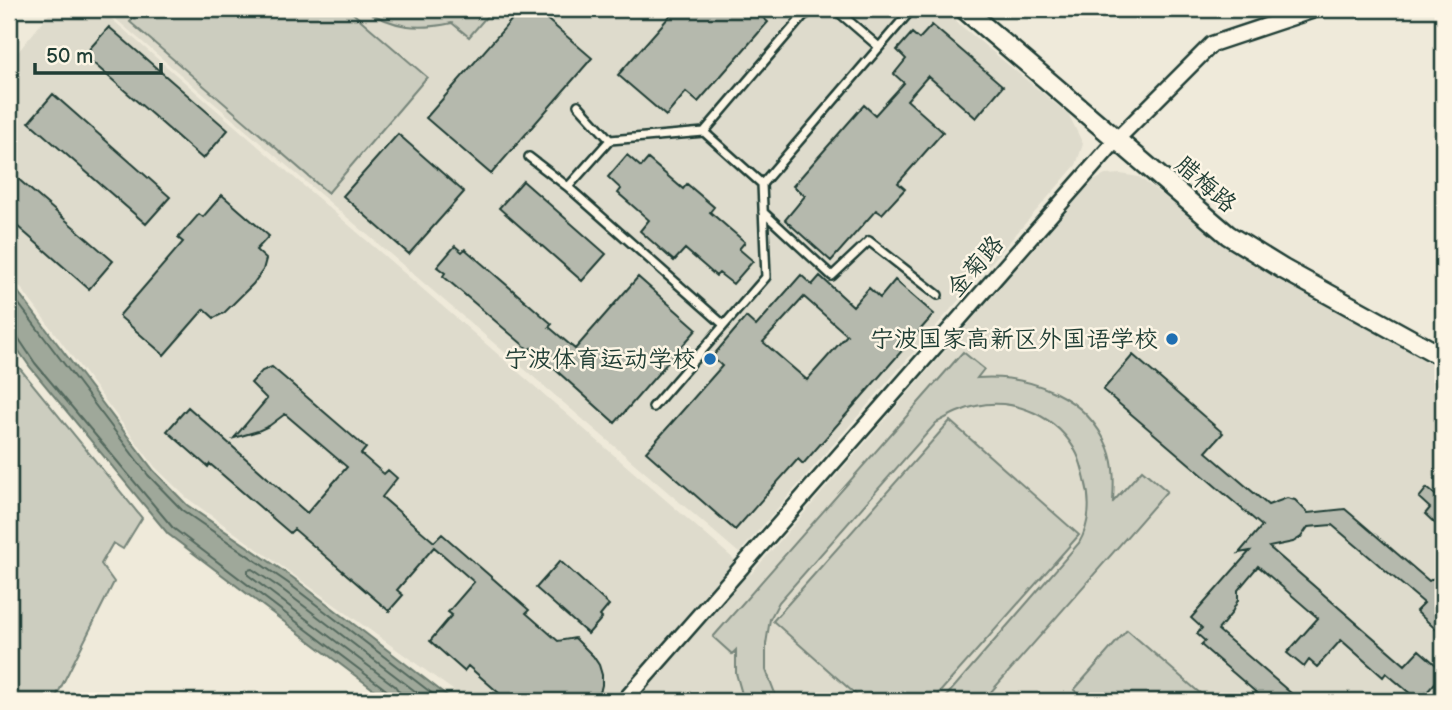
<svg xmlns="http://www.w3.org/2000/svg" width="1452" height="710" font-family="'Balsamiq Sans','LXGW WenKai TC',sans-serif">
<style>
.built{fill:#dedbcc}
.green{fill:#cccdbf;stroke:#76857a;stroke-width:2}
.water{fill:#9fa89a;stroke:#6c7d71;stroke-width:2}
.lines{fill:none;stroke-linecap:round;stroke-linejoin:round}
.shore{stroke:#52685d;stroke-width:2}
.building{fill:#b5b9ad;stroke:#1f3d34;stroke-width:2;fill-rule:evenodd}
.service-casing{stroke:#1f3d34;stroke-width:12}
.minor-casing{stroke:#1f3d34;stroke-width:19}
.tertiary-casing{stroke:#1f3d34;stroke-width:23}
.service{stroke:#fcf5e5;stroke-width:7}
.minor{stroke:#fcf5e5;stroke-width:14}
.tertiary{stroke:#fcf5e5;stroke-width:18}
.poi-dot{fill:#1f6fb2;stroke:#fcf5e5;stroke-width:2.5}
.labels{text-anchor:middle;stroke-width:5;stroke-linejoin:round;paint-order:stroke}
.street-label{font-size:24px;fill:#1f3d34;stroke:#fcf5e5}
.poi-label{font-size:24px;fill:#1f3d34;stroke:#fcf5e5;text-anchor:end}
</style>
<rect width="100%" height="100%" fill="#efeada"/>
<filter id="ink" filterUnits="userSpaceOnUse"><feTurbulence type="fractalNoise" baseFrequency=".0143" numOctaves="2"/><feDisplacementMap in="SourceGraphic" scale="14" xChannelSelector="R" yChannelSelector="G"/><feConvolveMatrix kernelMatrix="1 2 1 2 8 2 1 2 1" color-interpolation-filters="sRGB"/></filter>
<g filter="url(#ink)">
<path class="built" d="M53,9H100L751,574L1092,182L1105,175L1121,174L1139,177L1249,262L1443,370V701H468L187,498L155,467L9,272V63Z
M104,9H941L1069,115L1083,144L1076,165L739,553Z"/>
<path class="green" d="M142,9H348L427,77L328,193L130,22Z
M362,9H493L469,37L452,23C415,31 395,27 362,9Z
M963,352L984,369L977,378C1029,374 1087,396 1108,448C1115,466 1114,484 1113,502L1142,470L1167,491L983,701H942L1079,543C1090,524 1091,501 1085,480C1083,471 1081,462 1077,454C1059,417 1015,397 976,406C961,409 949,416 936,423L779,602L770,619L766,644V670L778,701H744L736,673V650L732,654L713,637Z
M9,353L17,365L142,518L123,549L113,543L101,564L114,582L54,701H9Z
M950,421L1079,535L932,701H863L773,621Z
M1127,630L1209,701H1087L1074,690Z"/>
<path class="water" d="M9,280L154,471L187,505L292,577L454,701H389L168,534L30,367L9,337Z"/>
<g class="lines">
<path class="shore" d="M9,291L148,475L182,510L288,583L442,701
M9,334L17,336L35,363L173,528L389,692L392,696L393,701
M401,701L400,693L395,686L248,575V570L252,569L283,590L428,701"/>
</g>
<path class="building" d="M521,9H535L592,58L491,174L426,118Z
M676,9H753L768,22L698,102L686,92L666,116L618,75Z
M932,25L1003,86L976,118L928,76L907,100L943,132L898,183L905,189L882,214L876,210L831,261L785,220L805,196L793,186L864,105L875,115L904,83L894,74L906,59L897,50L912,33L919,39Z
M109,27L228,130L203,159L84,55Z
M53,94L170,197L146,224L29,122Z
M398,134L464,192L409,254L343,196Z
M627,155L641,167L648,159L683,189L687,184L714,207L710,212L745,242L739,249L753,261L733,284L719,273L716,276L685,249L674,261L640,231L649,220L618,193L621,189L608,177Z
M9,171L113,261L89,289L9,219Z
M523,181L606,254L582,281L499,208Z
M222,195L269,236L256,250L266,259L263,270L253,284L224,313L214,318L204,309L164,355L119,316L183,242L178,238L199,214L203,217Z
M455,246L462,252L465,249L552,324L549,327L575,349L638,277L697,329L615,423L531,348L529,350L443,276L445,273L437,267Z
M801,275L812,285L820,276L853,306L869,288L880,298L895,280L934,314L803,464L798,459L735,530L646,452L722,366L712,357L746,317L756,326ZM804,297L847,335L807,380L763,342Z
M1133,355L1223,433L1206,452L1268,505L1287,498L1295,500L1308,513L1345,509L1429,581L1443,572V636L1416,611L1424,603L1332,525L1308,527L1301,537L1293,542L1269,547L1405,665L1419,650L1443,671V674L1419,701L1386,673L1383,677L1341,640L1317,667L1309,660L1304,667L1287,653L1318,618L1258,566L1238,590V600L1231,614L1218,630L1300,701H1266L1201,645L1205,641L1197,634L1202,628L1191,618L1250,551L1239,553L1262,526L1103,390Z
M272,367L366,448L361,454L384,474L388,470L397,478L382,497L434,542L442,534L529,610L526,613L558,641L575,638L593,656L599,665L602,675V685L598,701H508L468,666L464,671L430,641L452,615L448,612L474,582L434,547L397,590L403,595L389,611L294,529L290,533L210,464L208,467L167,431L188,407L307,513L347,467L285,414L269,426L258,431L234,438L267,399L251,383L262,371Z
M1427,488L1439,498L1443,493V531L1425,514L1430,508L1419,498Z
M560,561L609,605L600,616L602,618L588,634L536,588Z"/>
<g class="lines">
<g class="service-casing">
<path id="service" d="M816,9L803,16L704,132L762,184L912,9
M835,9L879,47
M578,105L610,140
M529,157L568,187L724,325
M568,187L610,140L704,132
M763,212L832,276L869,241L938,295
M653,407L766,277L762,184"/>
</g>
<g class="minor-casing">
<path id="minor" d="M624,701L1117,139L1212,44L1317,9"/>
</g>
<g class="tertiary-casing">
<path id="tertiary" d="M964,9L1228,235L1283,269L1443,357"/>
</g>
<use href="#service" class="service"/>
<use href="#minor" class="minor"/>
<use href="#tertiary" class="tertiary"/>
</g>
</g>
<g class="poi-dot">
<circle cx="1172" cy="339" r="7"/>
<circle cx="710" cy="359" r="7"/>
</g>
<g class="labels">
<g class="street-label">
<text transform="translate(1206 184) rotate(41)" y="8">腊梅路</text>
<text transform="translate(975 266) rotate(-49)" y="8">金菊路</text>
</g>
<g class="poi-label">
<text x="1158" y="347">宁波国家高新区外国语学校</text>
<text x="696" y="367">宁波体育运动学校</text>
</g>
</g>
<rect width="1452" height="710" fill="none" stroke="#fcf5e5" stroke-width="35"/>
<rect x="18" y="18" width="1417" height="675" fill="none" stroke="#1f3d34" stroke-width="2.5" filter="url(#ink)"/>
<path d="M35 63v10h126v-10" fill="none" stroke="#1f3d34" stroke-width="3.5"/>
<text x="46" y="63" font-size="21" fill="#1f3d34" stroke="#fcf5e5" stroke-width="5" paint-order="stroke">50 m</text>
</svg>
